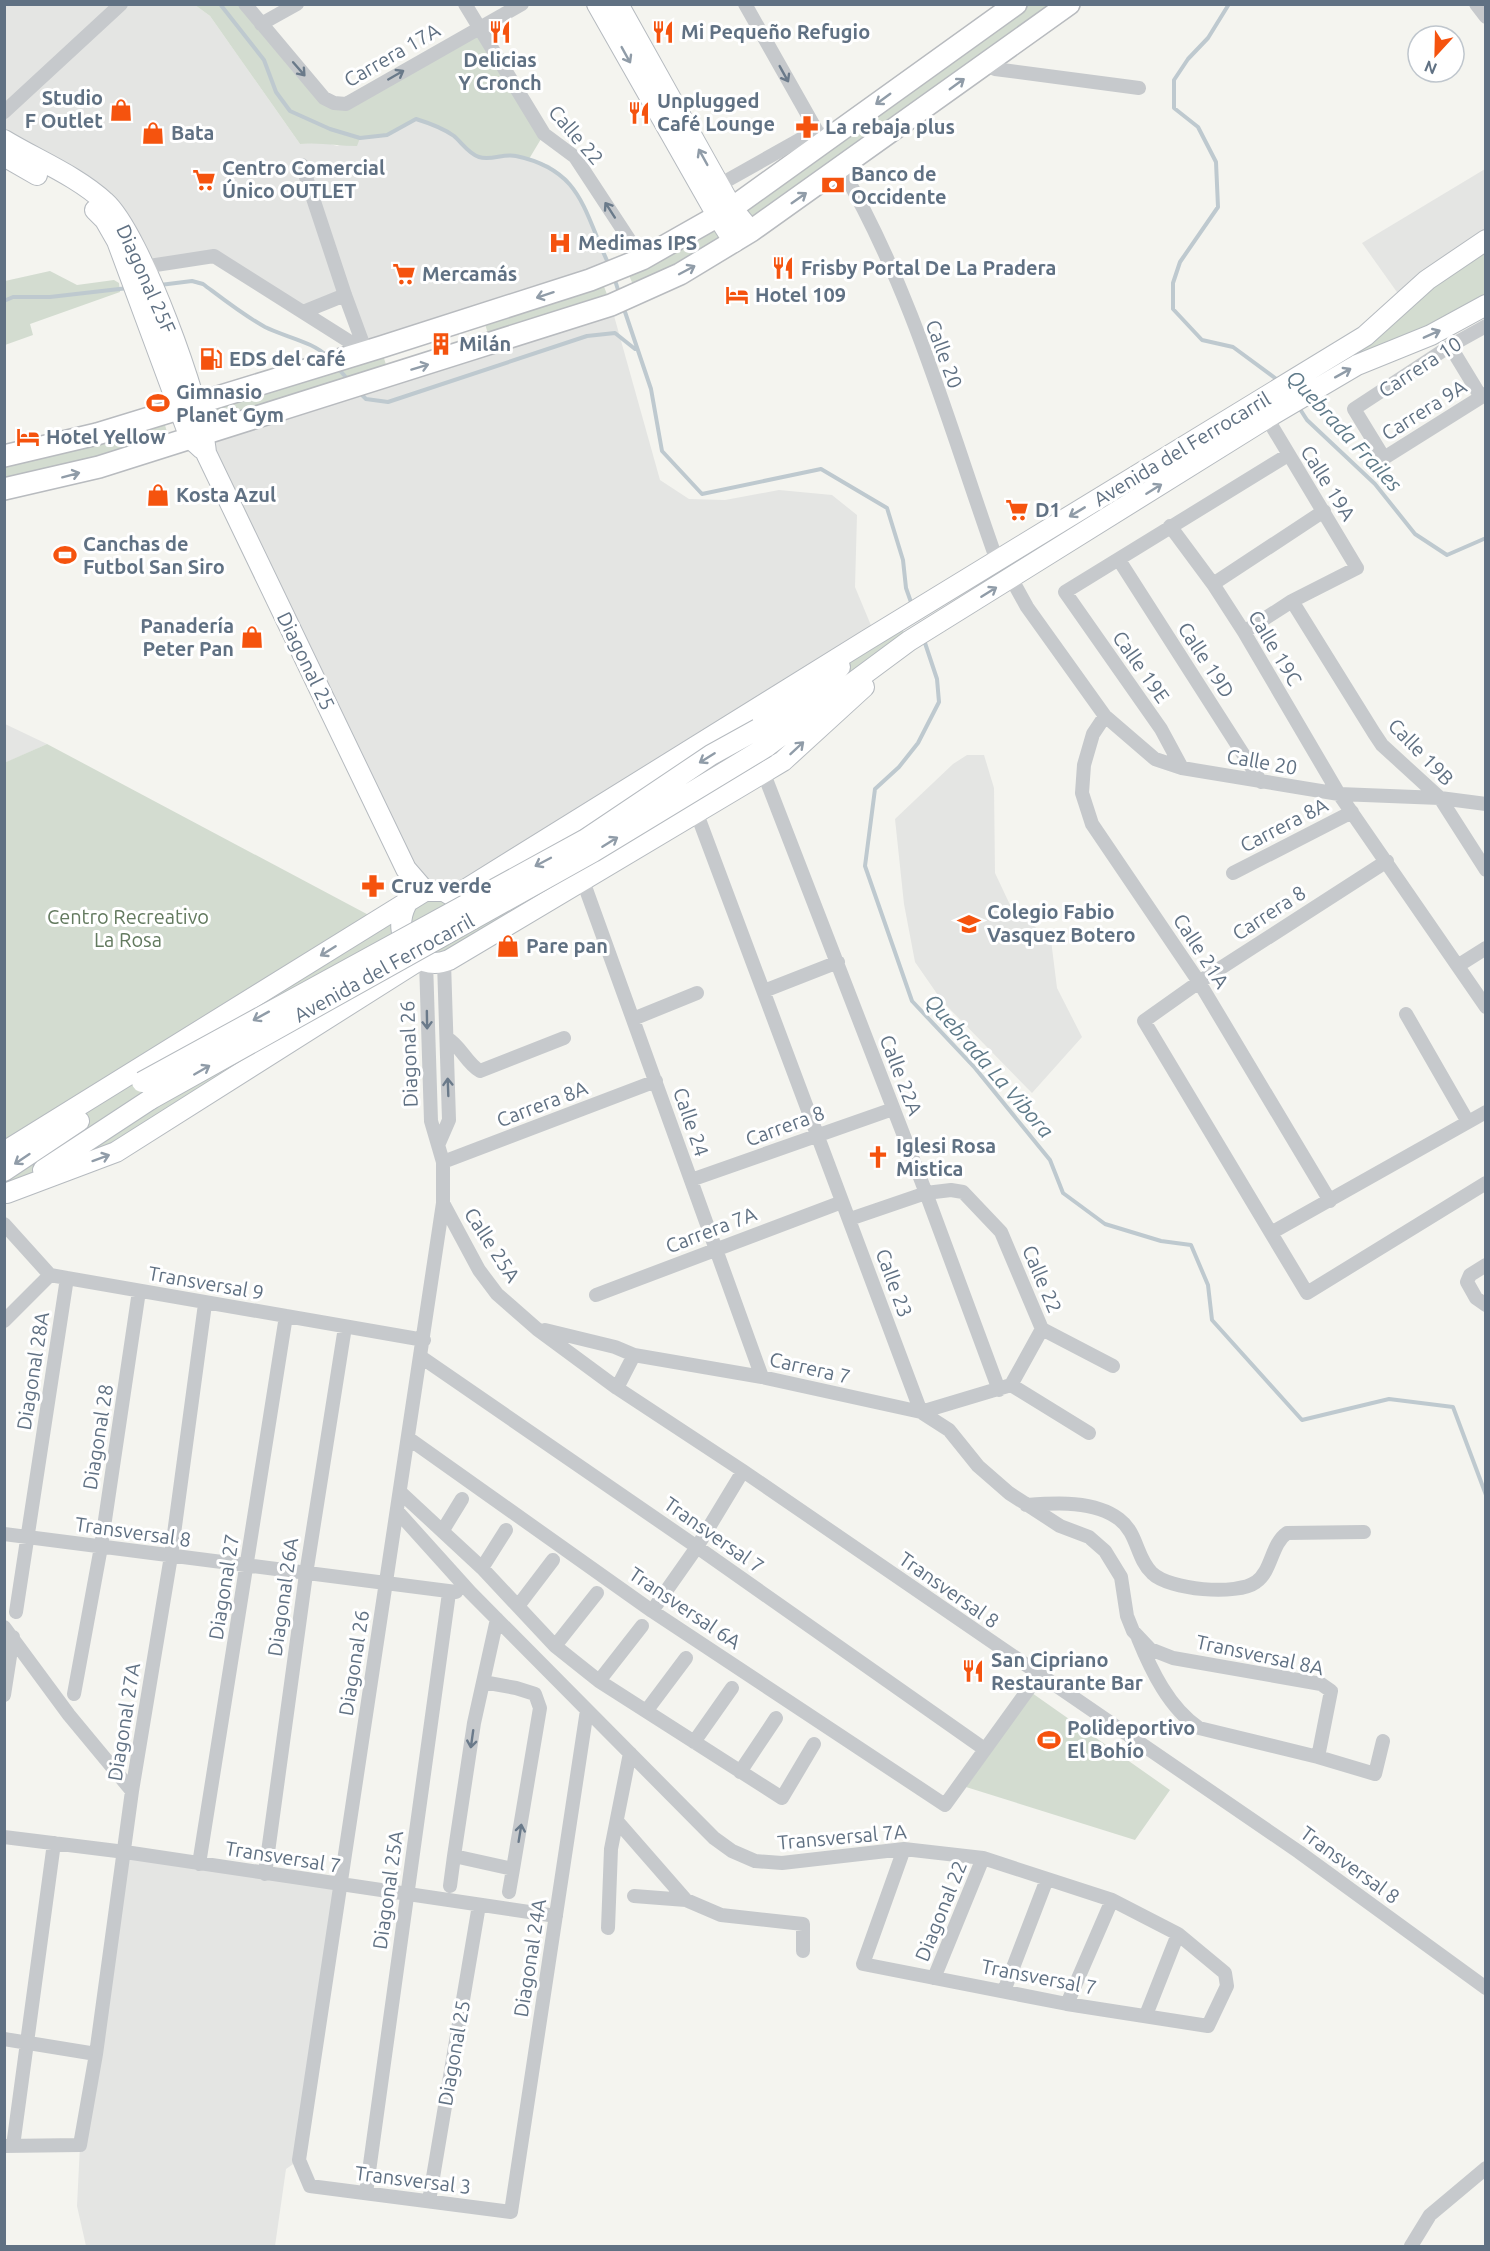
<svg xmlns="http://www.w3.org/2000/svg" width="1490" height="2251" font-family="Ubuntu,sans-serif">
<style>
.built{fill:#e4e5e3}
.green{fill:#d3dcd0}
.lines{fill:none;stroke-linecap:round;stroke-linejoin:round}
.stream{stroke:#bec9cf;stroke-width:4}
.secondary-casing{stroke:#b5babf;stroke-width:22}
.primary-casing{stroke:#b8bbbf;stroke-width:24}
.street{stroke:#c6c9cc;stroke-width:14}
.secondary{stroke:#fff;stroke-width:20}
.primary{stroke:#fff;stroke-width:21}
.secondary-bridge-casing{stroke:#b5babf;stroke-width:22;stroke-linecap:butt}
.secondary-bridge{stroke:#fff;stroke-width:20}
.oneway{stroke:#909ca8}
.oneway2{stroke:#6a7a8a}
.labels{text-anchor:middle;stroke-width:6;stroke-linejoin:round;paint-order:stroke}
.poi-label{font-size:20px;font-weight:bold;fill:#607183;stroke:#fff;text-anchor:start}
.street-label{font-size:20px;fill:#607183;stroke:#fff}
.park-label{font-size:20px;fill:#637a5f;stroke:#fff}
.water-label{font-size:21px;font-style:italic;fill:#5f7a89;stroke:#fff}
</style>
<rect width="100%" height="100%" fill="#f4f4ef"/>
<path class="built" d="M4,5H195L210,16L300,144L324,142L337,146L360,138L378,137L416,119L454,136L476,156L484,158L512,155L549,165L568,179L584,207L612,271L366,352L345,296L303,312L214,256L144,267L124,226L5,140Z
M1485,169V240L1404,302L1362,243Z
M611,305L660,480L689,499L725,500L779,490L832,495L857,515L855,587L875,635L455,896L425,891L204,433Z
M5,724L47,744L5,763Z
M967,755H984L994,788L995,873L1011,907L1051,940L1057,988L1082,1037L1032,1093L942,1001L915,962L904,904L895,819L953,764Z
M125,1852L339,1885L299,2160L286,2169L275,2246H86L77,2206L80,2145Z"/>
<path class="green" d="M195,5H245L334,103L479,27L544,134L529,159L513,155L484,158L476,156L454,136L416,119L387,135L360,138L357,146C337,146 320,142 300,144L210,16Z
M1028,5L1050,6L746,225L737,213Z
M721,222L730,236L634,287L628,273Z
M1485,240V305L1328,373L1325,369Z
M50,271L77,285L114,280L119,283L120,292L30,324L33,335L5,345V281Z
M603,284L608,297L489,337L485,324Z
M383,355L387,368L215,420L211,408Z
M164,422L168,435L105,456L5,478L4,463Z
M902,628L904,633L783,761L179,1113L5,1194L4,763L47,744L378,920L406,905L450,893Z
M1032,1693L1170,1790L1135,1840L966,1787Z"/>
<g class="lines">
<path class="stream" d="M220,4L264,60L276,92L290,111L330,129L360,138L387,135L416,119C429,123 443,128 454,136C462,143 469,154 479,157C491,161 504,153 516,156C582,170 583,210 609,265
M1229,4L1208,38L1188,59L1174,80V108L1198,127L1216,162L1218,207L1180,262L1173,283V309L1202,340L1233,347L1279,381
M614,277L619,293
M160,285L192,281L203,284C223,299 243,315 265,327C285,337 314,342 328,357
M4,301L13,297H50L128,288
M623,306L651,389L662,451L702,494L821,469L887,508L903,560L906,588L912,605
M337,367L350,382
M359,392L366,399L388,402L587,336L615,333L635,349
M1298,406L1307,420L1375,484L1415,534L1447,555L1486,538
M924,640L937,679L939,702L918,743L899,767L875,789L865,866L912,1001L975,1068L1050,1160L1063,1193L1105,1224L1161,1241L1191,1245L1208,1285L1212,1320L1302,1420L1389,1399L1453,1407L1486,1495"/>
<g class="secondary-casing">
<path id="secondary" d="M597,4L718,217L734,242
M618,4L732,208L751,231
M4,140C37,160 77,176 105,202C140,233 202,404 206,453L406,869L425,891
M4,156L37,175
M95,210L105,220L117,241L190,438L202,449
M758,729L827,680L840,667
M766,747L909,641L1267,418L1357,365L1431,335L1486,305
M455,896L867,640L1365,336L1427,280L1486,240
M406,905C391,934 413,974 449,960L783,761L864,687
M4,1152L425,891H444L465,904
M43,1170L151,1099
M4,1171L79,1121
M7,1193L116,1152L421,959"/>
</g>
<g class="primary-casing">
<path id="primary" d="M4,456L97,434L381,347L590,280L642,259L732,208L1016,4
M4,489L99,467L611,305L680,274L751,231L1069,4"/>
</g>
<path class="street" d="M245,4L324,98L334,103L346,104L522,4
M465,4L544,134L575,157L642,259
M745,4L823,142
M1476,4L1486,17
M261,24L297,4
M990,61L995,69L1139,88
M4,112L121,4
M302,165L345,295L366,352
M841,168C912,289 950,429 997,561
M719,185L815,131
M136,268L214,256L366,352
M303,312L345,295
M1486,326L1450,346L1354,409L1384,458L1486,394
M1450,346L1481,397
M1170,526L1213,584L1244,632L1339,794L1486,1007
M1119,560L1261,782
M1011,578L1027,607L1105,716L1155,759L1182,768L1339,794L1440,798L1486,804
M1213,584L1324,511
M1292,601L1374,733L1382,745L1440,798L1486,870
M1244,632L1292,601L1357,568L1267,418
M1105,716L1093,734L1084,765L1082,793L1092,824L1199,982L1330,1201
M1182,768L1161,729L1065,592L1288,455
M764,774L926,1193L999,1390
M697,814L921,1412L949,1430L978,1466L1009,1493L1060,1526L1089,1537L1105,1551L1121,1577L1127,1616L1133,1631L1150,1649L1173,1658L1321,1684L1331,1691L1318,1757L1199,1728C1169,1708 1151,1670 1138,1638
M1387,861L1199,982L1144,1021L1307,1293L1486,1183
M1233,873L1352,812
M583,881L762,1377
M426,961L431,1121L443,1162V1203L299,2160L310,2186L511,2212L587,1710
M1459,965L1486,948
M764,991L838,962
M1406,1014L1468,1122
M633,1019L697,993
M447,1038C461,1046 466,1063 480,1071L564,1038
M439,1143L449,1120L444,962
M443,1162L656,1081
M691,1180L893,1109
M443,1203L479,1270L497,1294L537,1329L617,1388L743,1471L1299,1852L1486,1988
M850,1219L926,1193L951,1190L963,1192L1001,1232L1042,1329L1113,1366
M4,1224L50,1275L424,1340
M1271,1233L1486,1112
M1486,1265L1470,1275L1467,1282L1476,1298L1486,1305
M596,1295L842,1202
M4,1321L50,1275
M545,1330L615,1347L634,1355L762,1377L921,1412L1011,1385L1042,1329
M421,1357L697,1547L983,1748
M1011,1385L1089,1433
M617,1388L634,1355
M408,1438L652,1611L945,1805L1038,1676
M400,1492L482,1568L555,1646L599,1681L782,1798L814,1744
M1026,1505C1055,1503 1094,1500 1119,1519C1138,1533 1136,1558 1152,1573C1169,1590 1237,1596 1256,1582C1272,1571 1271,1544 1287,1533L1364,1532
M397,1511L470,1592L714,1838L732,1851L755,1861L782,1863L904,1849L983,1858L1112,1900L1178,1934L1225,1973L1227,1986L1208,2026L1067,2004L863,1964L904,1849
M443,1530L462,1499
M4,1534L456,1592
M482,1568L506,1530
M518,1606L553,1560
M652,1611L697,1547L743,1471
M16,1612L67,1278
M4,1627L69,1715L132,1791
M555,1646L597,1593
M599,1681L642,1626
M483,1682L516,1688L535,1694L540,1708L513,1869L454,1856L474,1723L497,1619
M74,1694L101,1547L139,1291
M4,1695L13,1637
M647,1710L686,1658
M694,1742L732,1688
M1318,1757L1375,1774L1383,1741
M740,1772L776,1718
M617,1821L686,1900
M4,1837L125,1852L556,1916
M199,1864L286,1316
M265,1874L306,1574L345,1327
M450,1886L454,1856
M509,1892L513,1869
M634,1896L686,1900L721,1915L803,1924V1951
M608,1928L611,1849L630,1753
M934,1978L983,1858
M1004,1991L1047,1879
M1067,2004L1112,1900
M1146,2015L1178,1934
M4,2039L96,2054
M4,2146L80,2145L96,2054L132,1791L171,1556L205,1304
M13,2146L54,1843
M366,2193L449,1593
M429,2201L479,1905
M1411,2246L1430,2215L1486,2168"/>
<use href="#secondary" class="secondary"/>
<use href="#primary" class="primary"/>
<g class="secondary-bridge-casing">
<path id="secondary-bridge" d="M142,1082L586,839L711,755L758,729
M151,1099L593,852L766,747"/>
</g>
<use href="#secondary-bridge" class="secondary-bridge"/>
</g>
<defs><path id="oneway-shaft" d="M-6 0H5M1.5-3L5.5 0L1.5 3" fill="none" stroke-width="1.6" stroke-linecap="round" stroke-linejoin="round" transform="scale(1.5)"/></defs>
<g class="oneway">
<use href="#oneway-shaft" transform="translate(626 55) rotate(61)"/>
<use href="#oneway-shaft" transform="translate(957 84) rotate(-36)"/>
<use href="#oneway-shaft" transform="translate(883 99) rotate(144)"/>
<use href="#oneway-shaft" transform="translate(703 157) rotate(-119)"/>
<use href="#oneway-shaft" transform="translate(799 198) rotate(-35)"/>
<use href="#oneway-shaft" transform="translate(687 270) rotate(-28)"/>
<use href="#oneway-shaft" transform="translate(545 295) rotate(162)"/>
<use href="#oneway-shaft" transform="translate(1432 334) rotate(-24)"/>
<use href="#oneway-shaft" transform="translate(420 367) rotate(-17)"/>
<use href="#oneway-shaft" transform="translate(1343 373) rotate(-29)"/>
<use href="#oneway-shaft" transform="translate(71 475) rotate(-15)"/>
<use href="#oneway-shaft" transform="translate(1154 489) rotate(-32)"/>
<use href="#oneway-shaft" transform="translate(1077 512) rotate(149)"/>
<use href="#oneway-shaft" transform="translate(989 592) rotate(-32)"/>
<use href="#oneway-shaft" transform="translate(797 748) rotate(-43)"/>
<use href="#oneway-shaft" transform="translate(707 758) rotate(148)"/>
<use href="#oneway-shaft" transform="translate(610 842) rotate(-32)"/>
<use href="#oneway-shaft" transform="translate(543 862) rotate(152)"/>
<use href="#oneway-shaft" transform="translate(328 951) rotate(148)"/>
<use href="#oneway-shaft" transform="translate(261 1016) rotate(151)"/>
<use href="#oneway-shaft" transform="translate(202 1070) rotate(-30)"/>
<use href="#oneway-shaft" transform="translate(101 1158) rotate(-20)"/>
<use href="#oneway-shaft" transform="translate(22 1159) rotate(146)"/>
</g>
<g class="oneway2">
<use href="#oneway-shaft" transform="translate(299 69) rotate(49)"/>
<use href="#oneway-shaft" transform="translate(784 74) rotate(61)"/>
<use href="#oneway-shaft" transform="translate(396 75) rotate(-30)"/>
<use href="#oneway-shaft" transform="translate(610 210) rotate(-123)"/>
<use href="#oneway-shaft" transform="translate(427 1020) rotate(89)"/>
<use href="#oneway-shaft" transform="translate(448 1087) rotate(-92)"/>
<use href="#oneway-shaft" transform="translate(472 1739) rotate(98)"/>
<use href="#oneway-shaft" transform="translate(520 1833) rotate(-81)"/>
</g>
<defs>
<g id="restaurant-bare" transform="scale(1.8)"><path d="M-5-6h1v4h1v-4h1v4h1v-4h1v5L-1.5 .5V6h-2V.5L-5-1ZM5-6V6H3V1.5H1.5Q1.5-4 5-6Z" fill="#f5530e" stroke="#fff" stroke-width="2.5" paint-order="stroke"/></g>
<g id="shop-bare" transform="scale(1.8)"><path d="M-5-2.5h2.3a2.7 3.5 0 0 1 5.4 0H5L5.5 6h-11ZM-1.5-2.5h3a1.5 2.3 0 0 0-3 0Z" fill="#f5530e" stroke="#fff" stroke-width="2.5" paint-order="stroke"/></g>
<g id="pharmacy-bare" transform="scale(1.8)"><path d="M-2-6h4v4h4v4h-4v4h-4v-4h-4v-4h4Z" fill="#f5530e" stroke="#fff" stroke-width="2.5" paint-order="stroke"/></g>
<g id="supermarket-bare" transform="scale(1.8)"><path d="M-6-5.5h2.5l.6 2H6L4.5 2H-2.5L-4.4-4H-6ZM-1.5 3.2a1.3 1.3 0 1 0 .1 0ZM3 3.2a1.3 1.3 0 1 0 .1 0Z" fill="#f5530e" stroke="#fff" stroke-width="2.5" paint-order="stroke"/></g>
<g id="bank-bare" transform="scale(1.8)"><path d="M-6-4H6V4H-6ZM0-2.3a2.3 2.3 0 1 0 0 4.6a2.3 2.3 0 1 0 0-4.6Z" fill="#f5530e" stroke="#fff" stroke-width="2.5" paint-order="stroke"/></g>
<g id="hospital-bare" transform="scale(1.8)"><path d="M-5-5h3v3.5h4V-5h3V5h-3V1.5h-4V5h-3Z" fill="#f5530e" stroke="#fff" stroke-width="2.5" paint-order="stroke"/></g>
<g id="hotel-bare" transform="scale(1.8)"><path d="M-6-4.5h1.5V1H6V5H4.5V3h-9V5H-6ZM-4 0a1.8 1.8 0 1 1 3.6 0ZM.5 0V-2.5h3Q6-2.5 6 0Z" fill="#f5530e" stroke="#fff" stroke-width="2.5" paint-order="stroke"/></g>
<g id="building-bare" transform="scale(1.8)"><path d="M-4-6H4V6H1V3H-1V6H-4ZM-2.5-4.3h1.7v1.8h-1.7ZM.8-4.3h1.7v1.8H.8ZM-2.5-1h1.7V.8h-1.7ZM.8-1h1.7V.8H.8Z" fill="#f5530e" stroke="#fff" stroke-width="2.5" paint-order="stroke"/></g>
<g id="fuel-bare" transform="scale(1.8)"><path d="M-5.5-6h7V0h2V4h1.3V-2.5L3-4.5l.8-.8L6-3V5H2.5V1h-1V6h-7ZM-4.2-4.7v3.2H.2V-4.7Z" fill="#f5530e" stroke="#fff" stroke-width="2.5" paint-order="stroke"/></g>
<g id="stadium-bare" transform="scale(1.8)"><path d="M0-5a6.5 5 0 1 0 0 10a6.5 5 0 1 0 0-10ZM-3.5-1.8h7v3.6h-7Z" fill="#f5530e" stroke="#fff" stroke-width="2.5" paint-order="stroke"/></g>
<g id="university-bare" transform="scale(1.8)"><path d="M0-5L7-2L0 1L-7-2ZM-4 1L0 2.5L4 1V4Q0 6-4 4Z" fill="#f5530e" stroke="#fff" stroke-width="2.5" paint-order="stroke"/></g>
<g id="church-bare" transform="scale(1.8)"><path d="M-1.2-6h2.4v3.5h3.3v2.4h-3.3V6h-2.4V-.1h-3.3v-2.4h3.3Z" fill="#f5530e" stroke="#fff" stroke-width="2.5" paint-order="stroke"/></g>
</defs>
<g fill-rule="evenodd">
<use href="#restaurant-bare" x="500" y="32"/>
<use href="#restaurant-bare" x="663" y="32"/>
<use href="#shop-bare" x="121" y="110"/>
<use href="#restaurant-bare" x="639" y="113"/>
<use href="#pharmacy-bare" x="807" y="127"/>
<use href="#shop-bare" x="153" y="133"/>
<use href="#supermarket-bare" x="204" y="180"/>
<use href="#bank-bare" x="833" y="185"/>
<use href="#hospital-bare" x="560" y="243"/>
<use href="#restaurant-bare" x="783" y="268"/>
<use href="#supermarket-bare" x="404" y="274"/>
<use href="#hotel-bare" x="737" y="295"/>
<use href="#building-bare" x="441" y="344"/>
<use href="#fuel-bare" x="211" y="359"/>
<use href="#stadium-bare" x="158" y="403"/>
<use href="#hotel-bare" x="28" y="437"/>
<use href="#shop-bare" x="158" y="495"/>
<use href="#supermarket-bare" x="1017" y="510"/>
<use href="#stadium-bare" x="65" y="555"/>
<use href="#shop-bare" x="252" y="637"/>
<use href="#pharmacy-bare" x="373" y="886"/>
<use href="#university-bare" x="969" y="924"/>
<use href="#shop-bare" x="508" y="946"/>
<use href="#church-bare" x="878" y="1157"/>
<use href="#restaurant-bare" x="973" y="1671"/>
<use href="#stadium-bare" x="1049" y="1740"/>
</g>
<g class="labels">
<g class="poi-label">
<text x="681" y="39">Mi Pequeño Refugio</text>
<text x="500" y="67" text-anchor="middle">Delicias<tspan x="500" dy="23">Y Cronch</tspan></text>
<text x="103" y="105" text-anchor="end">Studio<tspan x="103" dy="23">F Outlet</tspan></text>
<text x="657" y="108">Unplugged<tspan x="657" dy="23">Café Lounge</tspan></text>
<text x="825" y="134">La rebaja plus</text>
<text x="171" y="140">Bata</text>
<text x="222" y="175">Centro Comercial<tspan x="222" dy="23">Único OUTLET</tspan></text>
<text x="851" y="181">Banco de<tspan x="851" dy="23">Occidente</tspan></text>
<text x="578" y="250">Medimas IPS</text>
<text x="801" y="275">Frisby Portal De La Pradera</text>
<text x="422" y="281">Mercamás</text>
<text x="755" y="302">Hotel 109</text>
<text x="459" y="351">Milán</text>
<text x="229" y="366">EDS del café</text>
<text x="176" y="399">Gimnasio<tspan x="176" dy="23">Planet Gym</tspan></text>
<text x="46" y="444">Hotel Yellow</text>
<text x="176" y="502">Kosta Azul</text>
<text x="1035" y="517">D1</text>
<text x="83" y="551">Canchas de<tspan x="83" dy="23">Futbol San Siro</tspan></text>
<text x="234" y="633" text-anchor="end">Panadería<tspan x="234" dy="23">Peter Pan</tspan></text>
<text x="391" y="893">Cruz verde</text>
<text x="987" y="919">Colegio Fabio<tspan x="987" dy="23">Vasquez Botero</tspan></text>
<text x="526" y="953">Pare pan</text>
<text x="896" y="1153">Iglesi Rosa<tspan x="896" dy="23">Mistica</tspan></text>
<text x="991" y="1667">San Cipriano<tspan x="991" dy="23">Restaurante Bar</tspan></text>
<text x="1067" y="1735">Polideportivo<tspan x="1067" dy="23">El Bohío</tspan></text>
</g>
<g class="street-label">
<text transform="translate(392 55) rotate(-30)" y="7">Carrera 17A</text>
<text transform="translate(576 135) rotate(49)" y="7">Calle 22</text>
<text transform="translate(146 279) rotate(66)" y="7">Diagonal 25F</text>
<text transform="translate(944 354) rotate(70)" y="7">Calle 20</text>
<text transform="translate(1420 367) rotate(-33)" y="7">Carrera 10</text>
<text transform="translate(1424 410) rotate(-32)" y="7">Carrera 9A</text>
<text transform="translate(1182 449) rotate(-31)" y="7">Avenida del Ferrocarril</text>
<text transform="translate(1328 483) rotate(58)" y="7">Calle 19A</text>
<text transform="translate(1275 648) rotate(59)" y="7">Calle 19C</text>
<text transform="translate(1206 660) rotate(57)" y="7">Calle 19D</text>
<text transform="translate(306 661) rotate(64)" y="7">Diagonal 25</text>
<text transform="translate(1141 667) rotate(55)" y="7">Calle 19E</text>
<text transform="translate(1421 752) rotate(46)" y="7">Calle 19B</text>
<text transform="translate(1262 762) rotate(10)" y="7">Calle 20</text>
<text transform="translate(1284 825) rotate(-27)" y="7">Carrera 8A</text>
<text transform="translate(1269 913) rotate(-33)" y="7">Carrera 8</text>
<text transform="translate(1201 951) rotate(57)" y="7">Calle 21A</text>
<text transform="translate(384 968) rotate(-29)" y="7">Avenida del Ferrocarril</text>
<text transform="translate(409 1054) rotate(-92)" y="7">Diagonal 26</text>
<text transform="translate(901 1075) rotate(69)" y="7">Calle 22A</text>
<text transform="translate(542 1104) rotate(-21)" y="7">Carrera 8A</text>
<text transform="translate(691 1122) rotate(71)" y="7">Calle 24</text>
<text transform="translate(785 1126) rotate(-20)" y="7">Carrera 8</text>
<text transform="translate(711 1230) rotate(-21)" y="7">Carrera 7A</text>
<text transform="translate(492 1245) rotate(57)" y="7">Calle 25A</text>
<text transform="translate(1042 1279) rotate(67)" y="7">Calle 22</text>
<text transform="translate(206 1283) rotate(10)" y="7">Transversal 9</text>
<text transform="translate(894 1283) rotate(70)" y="7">Calle 23</text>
<text transform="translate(810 1368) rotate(13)" y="7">Carrera 7</text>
<text transform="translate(33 1371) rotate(-81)" y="7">Diagonal 28A</text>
<text transform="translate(98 1437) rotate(-81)" y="7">Diagonal 28</text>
<text transform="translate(133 1532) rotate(8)" y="7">Transversal 8</text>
<text transform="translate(714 1535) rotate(35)" y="7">Transversal 7</text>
<text transform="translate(224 1587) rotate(-81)" y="7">Diagonal 27</text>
<text transform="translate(949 1590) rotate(35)" y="7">Transversal 8</text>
<text transform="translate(283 1597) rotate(-82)" y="7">Diagonal 26A</text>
<text transform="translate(685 1608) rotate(34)" y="7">Transversal 6A</text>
<text transform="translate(1260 1655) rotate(12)" y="7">Transversal 8A</text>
<text transform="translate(354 1663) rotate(-81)" y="7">Diagonal 26</text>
<text transform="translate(124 1722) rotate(-81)" y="7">Diagonal 27A</text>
<text transform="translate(842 1837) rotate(-5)" y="7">Transversal 7A</text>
<text transform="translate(283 1857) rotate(9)" y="7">Transversal 7</text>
<text transform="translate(1350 1865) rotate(36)" y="7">Transversal 8</text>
<text transform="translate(388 1890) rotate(-82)" y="7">Diagonal 25A</text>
<text transform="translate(941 1911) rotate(-68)" y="7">Diagonal 22</text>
<text transform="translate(530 1958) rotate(-81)" y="7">Diagonal 24A</text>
<text transform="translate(1039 1977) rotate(11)" y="7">Transversal 7</text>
<text transform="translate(454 2053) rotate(-80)" y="7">Diagonal 25</text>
<text transform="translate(413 2180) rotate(7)" y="7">Transversal 3</text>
</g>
<g class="park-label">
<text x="128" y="924">Centro Recreativo<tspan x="128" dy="23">La Rosa</tspan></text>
</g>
<g class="water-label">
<text transform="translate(1344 431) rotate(47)" y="7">Quebrada Frailes</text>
<text transform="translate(989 1066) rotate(49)" y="7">Quebrada La Vibora</text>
</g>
</g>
<rect width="1490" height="2251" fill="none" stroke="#607183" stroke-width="12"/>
<g transform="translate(1436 54) rotate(202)"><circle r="28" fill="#ffffff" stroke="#bfc6cd" stroke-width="1.5"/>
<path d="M0-4.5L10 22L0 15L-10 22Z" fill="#f5530e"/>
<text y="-9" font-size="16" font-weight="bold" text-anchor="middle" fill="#607183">N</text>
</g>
</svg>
